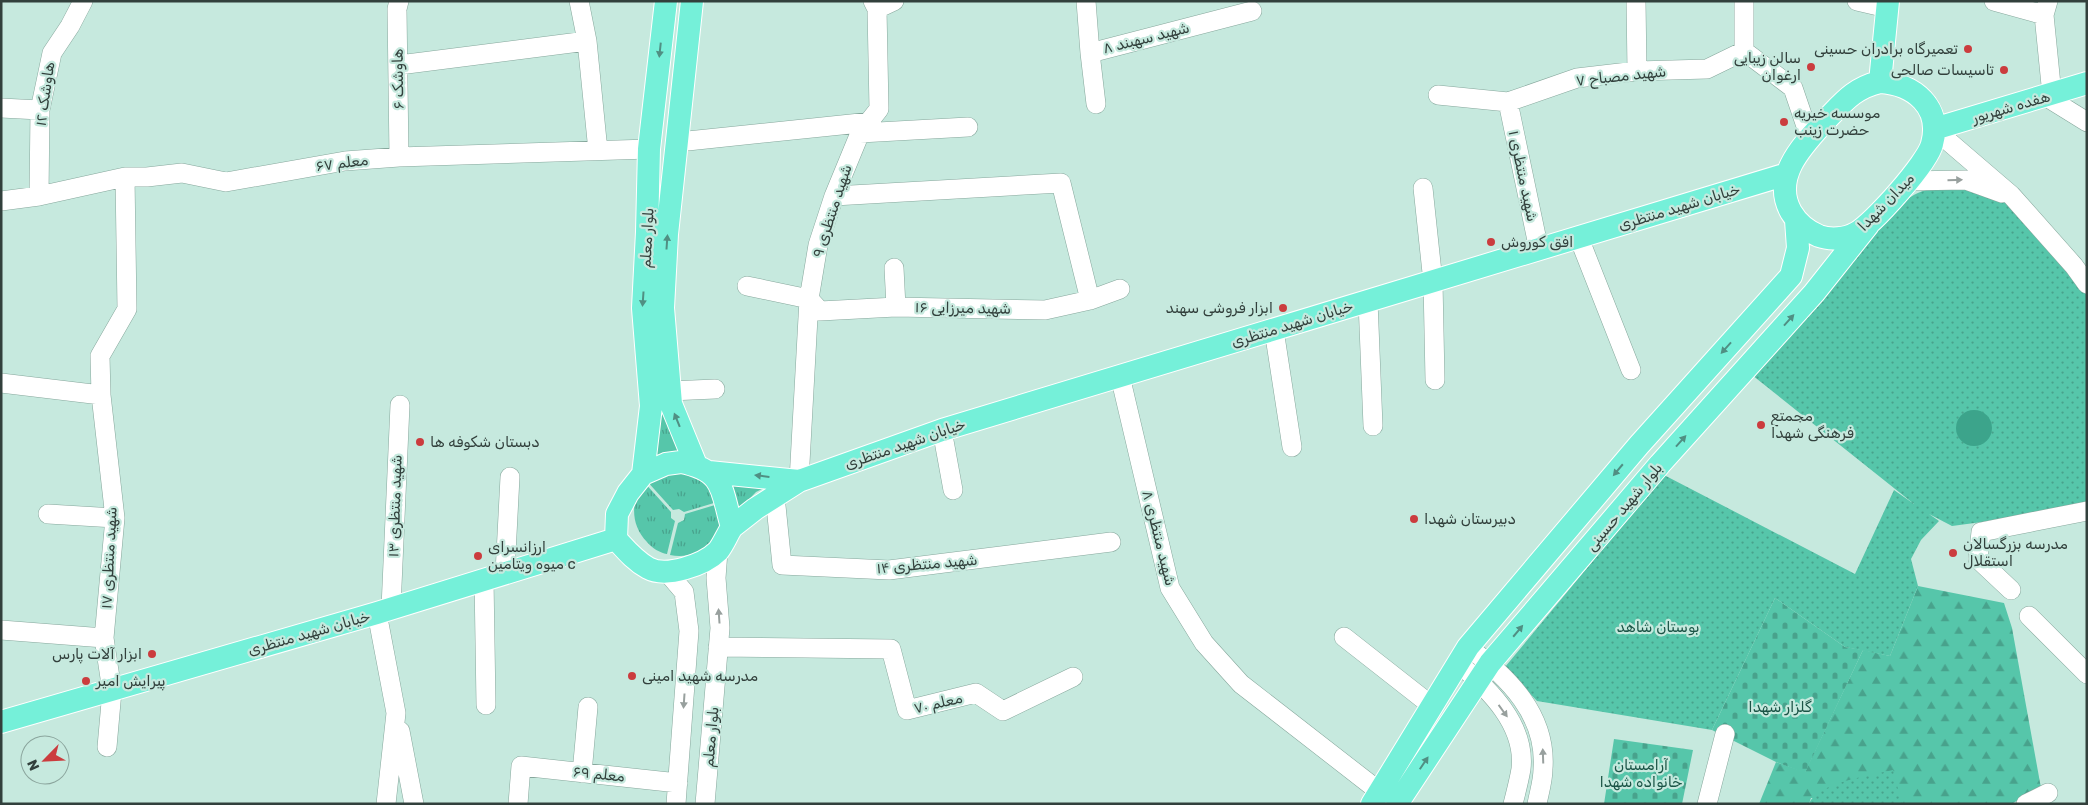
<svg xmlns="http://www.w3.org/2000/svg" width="2088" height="805" font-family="Rubik,'Noto Sans Arabic',sans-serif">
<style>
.grass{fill:url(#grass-tufts)}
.forest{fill:url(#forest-firs)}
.cemetery{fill:url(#cemetery-stones)}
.park{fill:url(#park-dots)}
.water{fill:#3ca48b}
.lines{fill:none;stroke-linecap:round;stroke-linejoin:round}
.minor-casing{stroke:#86a79c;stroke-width:20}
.major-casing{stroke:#fff;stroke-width:24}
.minor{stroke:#fff;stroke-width:19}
.major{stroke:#75f0d9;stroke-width:22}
.oneway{fill:#508f83}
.oneway2{fill:#98a09e}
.poi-dot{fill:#cb3c3e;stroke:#c6e9de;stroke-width:2}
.labels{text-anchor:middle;stroke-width:4.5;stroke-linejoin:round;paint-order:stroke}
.street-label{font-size:15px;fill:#32403c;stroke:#c6e9de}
.poi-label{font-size:15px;fill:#32403c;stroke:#c6e9de;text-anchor:start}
.park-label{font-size:15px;fill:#1b5446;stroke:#c6e9de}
</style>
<defs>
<pattern id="grass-tufts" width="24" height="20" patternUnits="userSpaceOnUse" patternTransform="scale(1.25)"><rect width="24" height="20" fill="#56c6aa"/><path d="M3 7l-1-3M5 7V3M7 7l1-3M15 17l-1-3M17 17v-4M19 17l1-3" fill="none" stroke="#48a28c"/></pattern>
<pattern id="forest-firs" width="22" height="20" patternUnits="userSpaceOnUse" patternTransform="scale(1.25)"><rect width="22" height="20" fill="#56c6aa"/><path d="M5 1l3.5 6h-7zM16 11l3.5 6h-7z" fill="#48a28c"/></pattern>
<pattern id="cemetery-stones" width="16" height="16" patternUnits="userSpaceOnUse" patternTransform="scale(1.25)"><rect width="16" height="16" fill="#56c6aa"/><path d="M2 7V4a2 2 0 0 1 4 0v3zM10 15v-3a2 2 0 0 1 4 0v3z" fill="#48a28c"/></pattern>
<pattern id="park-dots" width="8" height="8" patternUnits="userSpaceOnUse" patternTransform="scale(1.25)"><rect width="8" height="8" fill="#56c6aa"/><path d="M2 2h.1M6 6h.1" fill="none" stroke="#48a28c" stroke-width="1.8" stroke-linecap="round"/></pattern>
</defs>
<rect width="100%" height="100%" fill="#c6e9de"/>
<path class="grass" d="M669,404L694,463L652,469V406Z
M682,463L724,500L684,512L679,509L673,510L645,479Z
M791,475L756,492L727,522L721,483Z
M643,481L671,512V518L675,521L667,554C660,553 652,548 647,542C630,524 631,502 643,481Z
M725,502C729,533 701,562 670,555L678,523L684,520L685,514Z"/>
<path class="forest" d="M1918,586L2004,603L2012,628L2041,788L2011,804H1901L1811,798L1809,804H1759L1776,762L1805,772L1863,650L1890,656Z"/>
<path class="cemetery" d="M1775,598L1845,647L1863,650L1805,773L1776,762L1712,730Z
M1614,739L1693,750L1682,804H1604Z"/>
<path class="park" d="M1961,185L2007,202L2073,274L2087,294V503L1982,522L1952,526L1929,514L1939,521L1921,540L1911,559L1918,586L1890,656L1845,647L1775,598L1712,730L1537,701L1505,667L1664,475L1855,574L1894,490L1914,504L1752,375L1889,215C1917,188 1924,189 1961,185Z
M1893,770L1902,804H1809C1816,783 1872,775 1893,770Z"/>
<path class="water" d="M1956 428a18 18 0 1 1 36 0a18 18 0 1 1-36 0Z"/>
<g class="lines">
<g class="minor-casing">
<path id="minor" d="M399,1L397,9L399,157
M579,1L587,41L598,151
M1086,1L1090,53L1252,11
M1636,1L1637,71
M1744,1V51L1793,88L1810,138
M1857,1L1887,8
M1994,1L2044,15
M2048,1L2044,15L2052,95
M877,9L894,1
M1090,53L1096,104
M399,65L587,41
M1438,95L1508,102L1577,78L1637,71L1707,69L1744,51
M2045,96L2087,122
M1508,102L1539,250
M1,108L40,110
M1934,129L2011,195L2074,266L2087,284
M860,133L968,127
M678,142L870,122
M1907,181L1966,180L2002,193
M1423,188L1433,282L1435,380
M39,196L40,110L52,53L70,26L83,1
M834,196L1061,183L1090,300
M1,201L39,196L125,177H147L182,173L226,182L345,161L399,157L649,149
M1579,238L1631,370
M894,268L896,307
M747,286L809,299L820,311L896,307L1045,310L1090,300L1120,289
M1368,301L1373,426
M1274,330L1292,447
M1120,376L1170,588L1204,643L1241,684L1380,792
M1,383L101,395
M670,391L715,389
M942,430L953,490
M799,481L809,299L818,245L834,196L860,133L879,109L877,9L873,1
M775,496L782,565L889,570L1111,542
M48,514L115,518
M667,572L684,592L689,631L676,804
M505,573L510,477
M484,579L486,705
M2011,590L1978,559L1981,532L2087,511
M391,608L400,405
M377,613L396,713L386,804
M2029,616L2087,674
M1,630L104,638
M1344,637L1432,706
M718,647L891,649L907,710L976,693L1003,711L1073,677
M1468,647C1508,677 1547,715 1543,769C1543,781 1539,793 1537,804
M1458,663C1489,689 1526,725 1521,769C1519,781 1516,792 1513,804
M400,731L414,804
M107,747L112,691L104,638L115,518L101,395L100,356L127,309L125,177
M582,773L588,707
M518,804L521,766L678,783
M705,804L720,628L716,578L718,551
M1707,804L1725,734
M2026,804L2048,793"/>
</g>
<g class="major-casing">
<path id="major" d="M692,1L667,234L663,308L671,404L696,465
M1880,82C1914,84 1942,107 1932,144C1928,162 1873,224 1856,233C1846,239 1830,240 1819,236C1807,231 1798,224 1791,212C1772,178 1801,147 1823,123C1842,104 1853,88 1880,82Z
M1880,82L1888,1
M1934,129L2087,83
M681,462C726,471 721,491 732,527C727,535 723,545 718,551C704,565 666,578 648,568C635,561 626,550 616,539L617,514L628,493L643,474L666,464Z
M709,472L799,481L755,509L732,527
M643,474L651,406L643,308L647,232L649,149L666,1
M799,481L942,430L1787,174
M1,722L377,613L616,539
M1372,804L1468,647L1639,445L1791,276L1798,248L1796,220
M1397,804L1490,663L1660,464L1814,293L1868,225"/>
</g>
<use href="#minor" class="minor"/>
<use href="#major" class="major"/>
</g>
<defs><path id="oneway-solid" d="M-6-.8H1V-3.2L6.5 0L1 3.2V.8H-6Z" transform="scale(1.25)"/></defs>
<g class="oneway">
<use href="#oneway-solid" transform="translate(660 50) rotate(96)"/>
<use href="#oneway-solid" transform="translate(667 242) rotate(-86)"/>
<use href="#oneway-solid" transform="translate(643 299) rotate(94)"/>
<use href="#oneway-solid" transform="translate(1789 320) rotate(-48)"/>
<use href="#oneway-solid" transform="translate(1726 348) rotate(132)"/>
<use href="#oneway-solid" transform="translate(677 420) rotate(-112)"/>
<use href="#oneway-solid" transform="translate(1681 441) rotate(-48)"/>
<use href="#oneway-solid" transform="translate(1618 470) rotate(130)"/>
<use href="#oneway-solid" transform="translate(762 476) rotate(-173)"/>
<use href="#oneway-solid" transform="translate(1518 631) rotate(-50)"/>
<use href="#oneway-solid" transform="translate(1424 763) rotate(-56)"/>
</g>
<g class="oneway2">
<use href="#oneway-solid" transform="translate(1955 180) rotate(-1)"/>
<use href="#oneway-solid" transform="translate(719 616) rotate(-94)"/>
<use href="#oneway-solid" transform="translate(684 701) rotate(94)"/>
<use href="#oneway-solid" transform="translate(1503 711) rotate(54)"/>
<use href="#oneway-solid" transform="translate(1543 756) rotate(-92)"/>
</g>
<g class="poi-dot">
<circle cx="1968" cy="49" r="5"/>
<circle cx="1811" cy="67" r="5"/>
<circle cx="2004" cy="70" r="5"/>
<circle cx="1784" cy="122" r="5"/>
<circle cx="1491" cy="242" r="5"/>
<circle cx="1283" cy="308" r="5"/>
<circle cx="1761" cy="425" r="5"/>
<circle cx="420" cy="442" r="5"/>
<circle cx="1414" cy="519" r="5"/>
<circle cx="1953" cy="553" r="5"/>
<circle cx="478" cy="556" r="5"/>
<circle cx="152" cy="654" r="5"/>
<circle cx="632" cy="676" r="5"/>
<circle cx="86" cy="681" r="5"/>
</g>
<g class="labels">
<g class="street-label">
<text transform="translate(1146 38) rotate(-14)" y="5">شهید سهبند ۸</text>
<text transform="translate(1621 76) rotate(-6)" y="5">شهید مصباح ۷</text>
<text transform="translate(398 79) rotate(-91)" y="5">هاوشک ۶</text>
<text transform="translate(45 94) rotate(-82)" y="5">هاوشک ۱۲</text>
<text transform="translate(2011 107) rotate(-16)" y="5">هفده شهریور</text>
<text transform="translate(342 163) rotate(-7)" y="5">معلم ۶۷</text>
<text transform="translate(1523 176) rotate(78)" y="5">شهید منتظری ۱</text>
<text transform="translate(1886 202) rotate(-46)" y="5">میدان شهدا</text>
<text transform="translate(1679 207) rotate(-17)" y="5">خیابان شهید منتظری</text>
<text transform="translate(832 211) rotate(-72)" y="5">شهید منتظری ۹</text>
<text transform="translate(647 238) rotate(-87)" y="5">بلوار معلم</text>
<text transform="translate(963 308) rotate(1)" y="5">شهید میرزایی ۱۶</text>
<text transform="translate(1292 324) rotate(-17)" y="5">خیابان شهید منتظری</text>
<text transform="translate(905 444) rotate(-19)" y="5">خیابان شهید منتظری</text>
<text transform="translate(395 506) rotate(-88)" y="5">شهید منتظری ۱۳</text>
<text transform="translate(1624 507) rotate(-50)" y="5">بلوار شهید حسینی</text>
<text transform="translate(1159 538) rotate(76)" y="5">شهید منتظری ۸</text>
<text transform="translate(109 558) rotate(-87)" y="5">شهید منتظری ۱۷</text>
<text transform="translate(927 564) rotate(-5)" y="5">شهید منتظری ۱۴</text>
<text transform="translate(309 633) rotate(-16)" y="5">خیابان شهید منتظری</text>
<text transform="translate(938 703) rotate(-13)" y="5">معلم ۷۰</text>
<text transform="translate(711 737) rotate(-85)" y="5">بلوار معلم</text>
<text transform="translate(599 774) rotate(6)" y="5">معلم ۶۹</text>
</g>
<g class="poi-label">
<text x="1958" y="54" text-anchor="end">تعمیرگاه برادران حسینی</text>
<text x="1801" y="63" text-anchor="end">سالن زیبایی<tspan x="1801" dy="17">ارغوان</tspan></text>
<text x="1994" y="75" text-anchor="end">تاسیسات صالحی</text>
<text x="1794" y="118">موسسه خیریه<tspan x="1794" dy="17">حضرت زینب</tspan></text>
<text x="1501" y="247">افق کوروش</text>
<text x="1273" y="313" text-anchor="end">ابزار فروشی سهند</text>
<text x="1771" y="421">مجمتع<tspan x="1771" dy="17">فرهنگی شهدا</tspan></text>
<text x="430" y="447">دبستان شکوفه ها</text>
<text x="1424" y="524">دبیرستان شهدا</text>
<text x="1963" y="549">مدرسه بزرگسالان<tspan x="1963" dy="17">استقلال</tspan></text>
<text x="488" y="552">ارزانسرای<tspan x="488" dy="17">میوه ویتامین c</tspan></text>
<text x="142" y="659" text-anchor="end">ابزار آلات پارس</text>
<text x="642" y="681">مدرسه شهید امینی</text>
<text x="96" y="686">پیرایش امیر</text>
</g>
<g class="park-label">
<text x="1658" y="632">بوستان شاهد</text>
<text x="1780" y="712">گلزار شهدا</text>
<text x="1641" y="770">آرامستان<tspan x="1641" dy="17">خانواده شهدا</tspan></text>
</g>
</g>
<rect width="2088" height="805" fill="none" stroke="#32403c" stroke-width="5"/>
<g transform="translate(45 760) rotate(246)"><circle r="24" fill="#c6e9de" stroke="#8ba59d"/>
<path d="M0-4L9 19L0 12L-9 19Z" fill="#cb3c3e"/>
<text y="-8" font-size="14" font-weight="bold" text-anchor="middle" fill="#32403c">N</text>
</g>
</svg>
